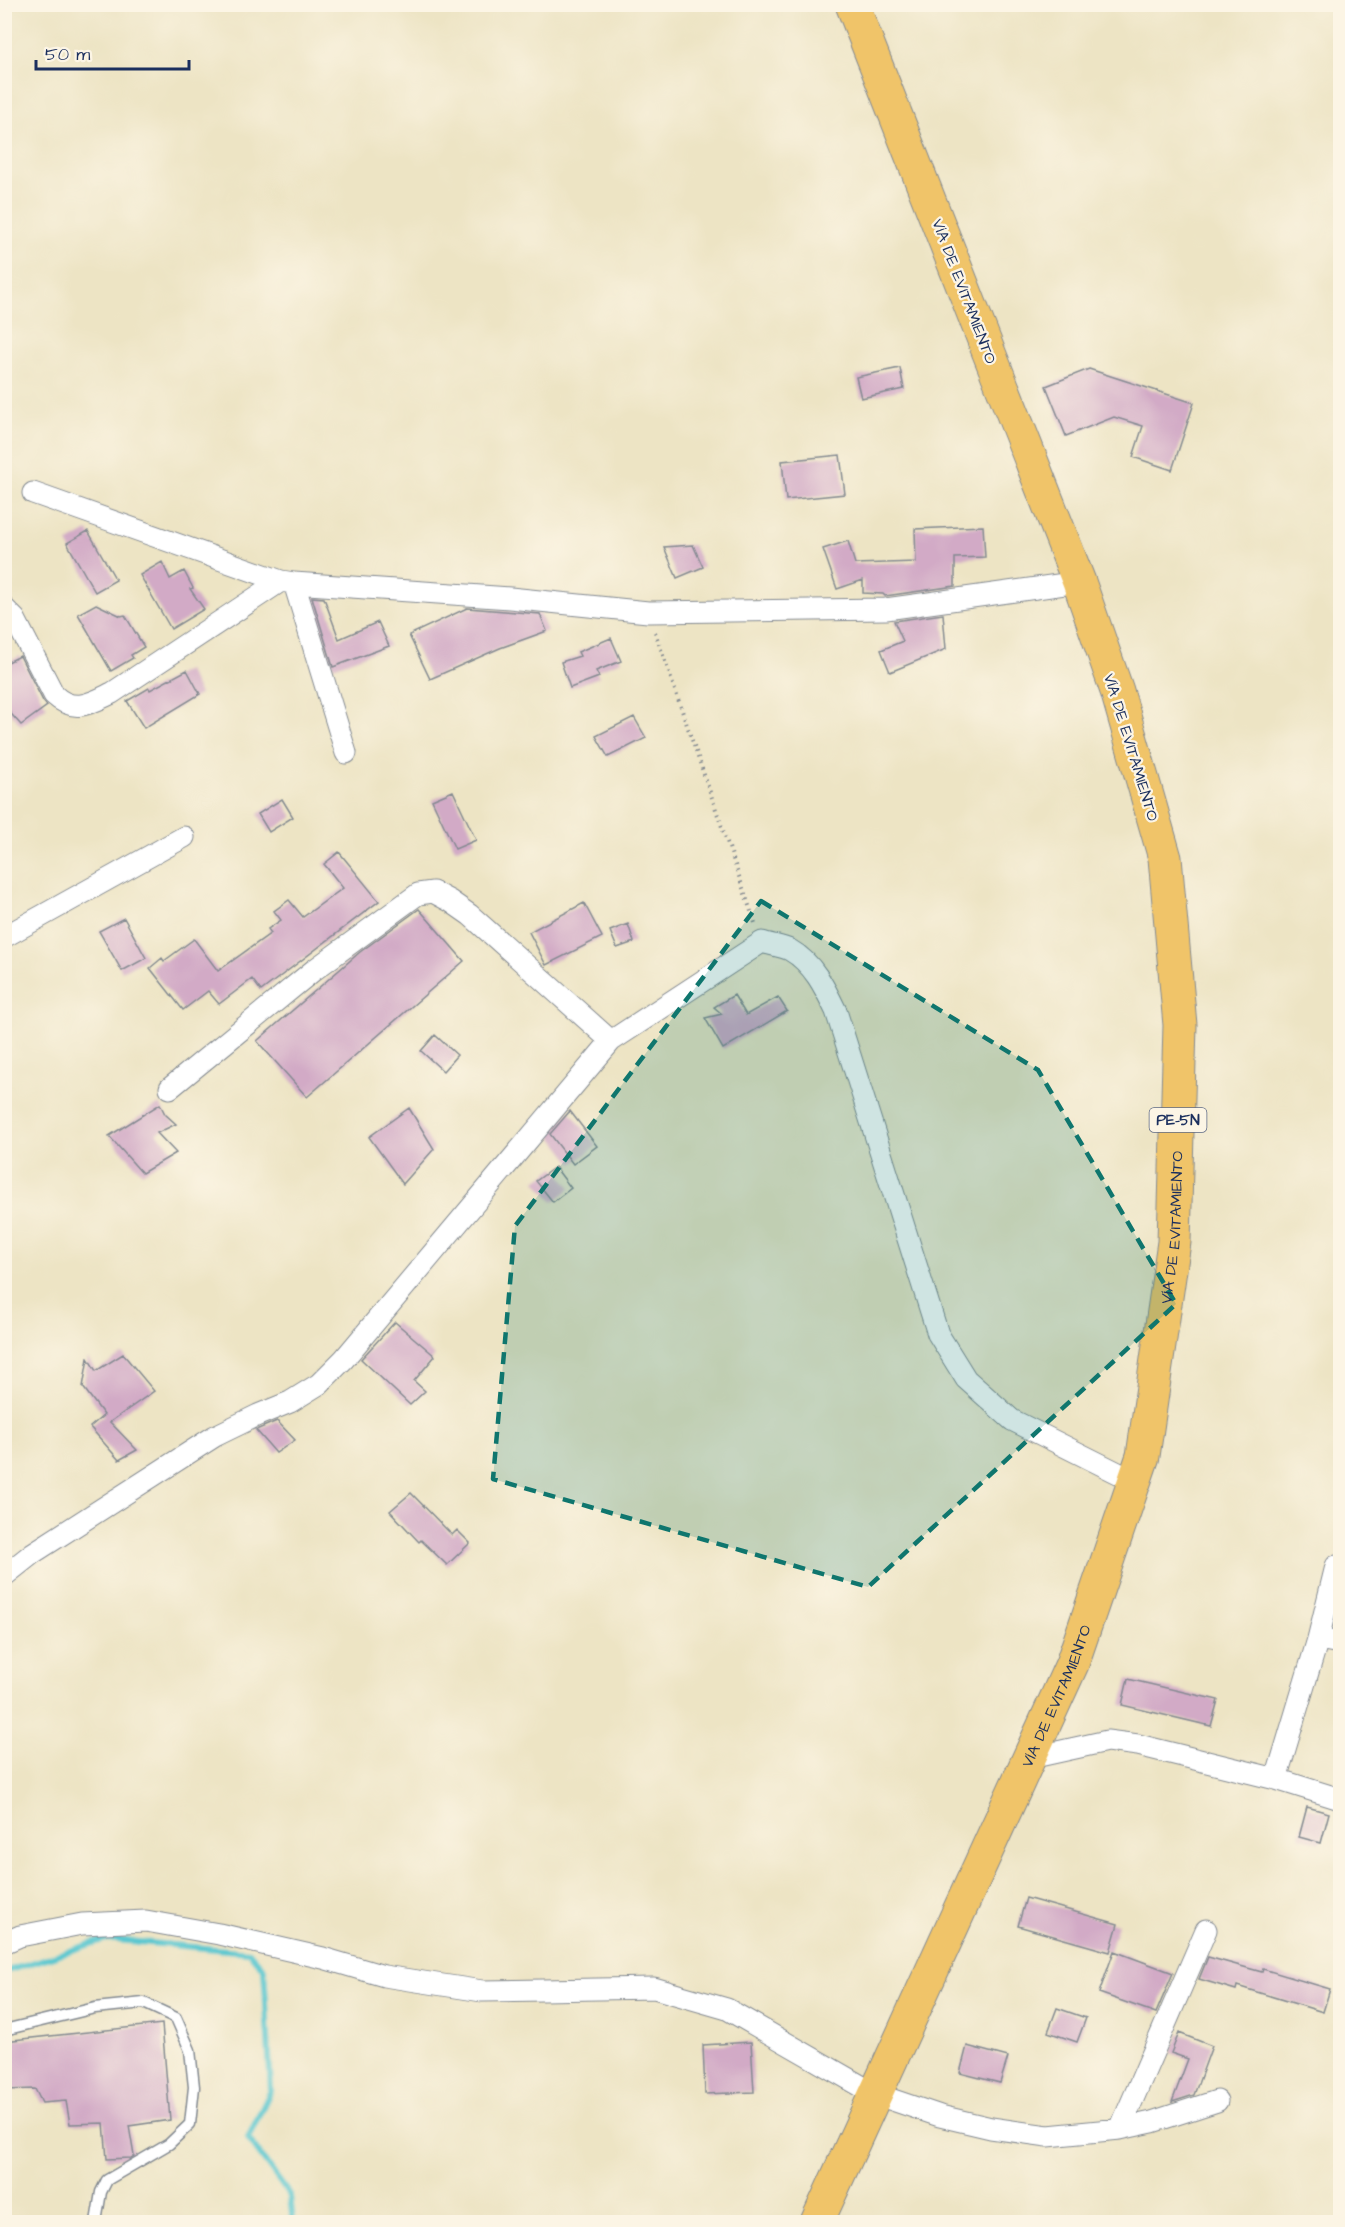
<svg xmlns="http://www.w3.org/2000/svg" width="1345" height="2227" font-family="'Architects Daughter',sans-serif">
<style>
.lines{fill:none;stroke-linecap:round;stroke-linejoin:round}
.stream{stroke:#5bc8d0;stroke-width:6}
.building{fill:#d2aac6}
.service-casing{stroke:#848a91;stroke-width:13}
.minor-casing{stroke:#848a91;stroke-width:23}
.trunk-casing{stroke:#848a91;stroke-width:35}
.path{stroke:#848a91;stroke-width:4;stroke-dasharray:1.5 4.5;stroke-linecap:butt}
.service{stroke:#fff;stroke-width:10}
.minor{stroke:#fff;stroke-width:21}
.trunk{stroke:#f0c469;stroke-width:33}
.marked{fill:#0f766e;fill-opacity:0.2;stroke:#0f766e;stroke-width:4.5;stroke-dasharray:12 8;stroke-linejoin:round}
.labels{text-anchor:middle;stroke-width:4.5;stroke-linejoin:round;paint-order:stroke}
.shield{fill:#fcf5e5;stroke:#5e6a86;stroke-width:1.5}
.shield-label{font-size:15px;font-weight:bold;fill:#1b2f5e}
.street-label{font-size:16px;fill:#1b2f5e;stroke:#fcf5e5}
</style>
<rect width="100%" height="100%" fill="#fcf5e5"/>
<filter id="ink" filterUnits="userSpaceOnUse"><feTurbulence type="fractalNoise" baseFrequency=".0167" numOctaves="2"/><feDisplacementMap in="SourceGraphic" scale="12" xChannelSelector="R" yChannelSelector="G"/><feConvolveMatrix kernelMatrix="1 2 1 2 8 2 1 2 1" color-interpolation-filters="sRGB"/></filter>
<filter id="wash" filterUnits="userSpaceOnUse"><feTurbulence type="fractalNoise" baseFrequency=".008" numOctaves="4" result="noise"/><feDisplacementMap in="SourceGraphic" scale="24" xChannelSelector="R" yChannelSelector="G"/><feGaussianBlur stdDeviation="1.35" result="paint"/><feColorMatrix in="noise" values="0 0 0 0 0 0 0 0 0 0 0 0 0 0 0 0 0 1.4 0 .05"/><feComposite in="paint" operator="in"/></filter>
<g filter="url(#wash)">
<rect width="100%" height="100%" fill="#ede4c4"/>
<g class="lines">
<path class="stream" d="M4,1972L106,1939L249,1952L264,1969L271,2090L248,2138L290,2196L293,2222"/>
</g>
<g id="blocks">
<path class="building" d="M900,368L904,389L861,398L856,377Z
M1089,369L1194,403L1172,470L1133,457L1143,426L1114,417L1066,436L1046,386Z
M840,455L845,494L786,500L782,461Z
M983,526L985,557L955,558V586L885,596L883,594L863,593V580L837,589L823,549L848,541L855,564L916,562L915,529Z
M88,531L116,580L95,592L67,543Z
M693,545L703,567L677,578L664,547Z
M162,562L170,579L184,571L193,588L190,589L204,609L171,629L140,575Z
M312,597L324,598L339,639L378,622L389,646L333,667Z
M96,604L121,616L125,615L144,647L131,655L133,658L111,671L78,614Z
M467,608L540,614L547,631L500,648L430,679L409,635Z
M943,614L946,649L890,672L881,650L903,641L894,621Z
M611,638L621,661L596,671L599,677L570,688L561,662L580,656L578,652Z
M20,656L43,701L47,706L21,725L4,706V664Z
M187,670L200,694L144,728L127,701L149,688L150,690Z
M634,717L646,738L608,757L596,736Z
M453,791L476,840L455,849L432,800Z
M282,799L293,817L269,832L258,814Z
M339,852L379,901L261,991L252,979L219,1004L208,991L183,1010L150,968L162,958L164,961L194,939L218,971L271,933L268,929L281,920L274,911L289,900L303,917L343,888L324,864Z
M584,903L602,937L546,965L529,932Z
M419,909L464,961L307,1097L257,1041L360,952Z
M124,918L146,958L122,971L99,931Z
M628,924L634,942L617,948L610,931Z
M734,995L746,1015L778,997L787,1011L723,1049L705,1018L722,1014L714,1007Z
M435,1035L457,1055L443,1071L421,1051Z
M160,1104L165,1114L176,1124L157,1133L176,1153L142,1173L109,1136Z
M409,1108L434,1149L403,1184L369,1137Z
M570,1111L597,1146L573,1164L550,1134Z
M555,1167L571,1188L553,1202L536,1181Z
M395,1322L435,1356L414,1381L425,1391L410,1405L361,1359Z
M123,1354L154,1391L110,1422L137,1450L119,1460L90,1427L104,1415L83,1387L88,1358L96,1371Z
M277,1421L295,1440L276,1453L256,1430Z
M411,1493L452,1535L457,1530L470,1543L447,1565L421,1540L419,1542L390,1511Z
M1128,1679L1218,1700L1211,1726L1122,1705Z
M1307,1807L1329,1813L1321,1843L1299,1837Z
M1026,1898L1118,1924L1110,1952L1018,1926Z
M1114,1951L1173,1973L1156,2013L1099,1993Z
M1208,1957L1262,1972L1263,1969L1330,1989L1323,2012L1237,1986L1236,1990L1199,1979Z
M1057,2008L1086,2018L1077,2042L1048,2032Z
M162,2024L170,2120L129,2126L134,2156L131,2158L107,2159L104,2123L70,2124L66,2101L42,2103L35,2089L4,2090V2041Z
M1179,2033L1212,2046L1194,2095L1172,2102L1188,2059L1171,2053Z
M751,2042L754,2092L705,2094L703,2045Z
M967,2046L1008,2057L1000,2083L960,2073Z"/>
</g>
</g>
<g filter="url(#ink)">
<use href="#blocks" fill-opacity="0" stroke="#848a91" stroke-width="1.5"/>
<g class="lines">
<g class="service-casing">
<path id="service" d="M4,2030L95,2008L144,2003L176,2018L190,2050L194,2087L190,2124L169,2144L107,2180L101,2192L96,2222"/>
</g>
<g class="minor-casing">
<path id="minor" d="M33,493L281,581L294,583L510,598L648,612L886,609L1079,582
M294,583L346,753
M4,608L15,619L54,695C74,714 91,703 112,693L281,581
M4,937L184,837
M170,1088L314,970L418,894L433,892L450,901L470,915L611,1041
M4,1576L33,1553L215,1436L258,1415L290,1402L319,1384L344,1359L611,1041L762,942C771,945 782,946 790,950C813,963 825,988 836,1011L938,1334L966,1379L1012,1420L1134,1481
M1318,1639L1340,1643
M1030,1758L1107,1741L1138,1745L1276,1779L1340,1799
M1276,1779L1318,1639L1336,1566
M4,1943L20,1936L82,1924L146,1921L219,1934L323,1958L384,1976L482,1991L654,1988L727,2009L875,2094L940,2116L991,2128L1048,2136L1120,2129L1152,2122L1217,2101
M1120,2129L1206,1930"/>
</g>
<g class="trunk-casing">
<g id="trunk">
<path id="s1" d="M817,2222L1072,1664L1143,1456L1174,1242L1180,1025L1165,858L1117,691L1079,582L852,4"/>
</g>
</g>
<path class="path" d="M655,632L755,923"/>
<use href="#service" class="service"/>
<use href="#minor" class="minor"/>
<use href="#trunk" class="trunk"/>
</g>
</g>
<path class="marked" d="M761,901L1038,1070L1176,1304L868,1587L493,1479L515,1226Z"/>
<g class="labels">
<rect class="shield" x="1149.5" y="1108" width="57" height="24" rx="4.5"/>
<g class="shield-label">
<text x="1178" y="1125">PE-5N</text>
</g>
<g class="street-label">
<text transform="translate(965 291) rotate(69)" y="6">VÍA DE EVITAMIENTO</text>
<text transform="translate(1132 747) rotate(73)" y="6">VÍA DE EVITAMIENTO</text>
<text dy="6" stroke="none"><textPath href="#s1" startOffset="1064">VÍA DE EVITAMIENTO</textPath></text>
<text dy="6" stroke="none"><textPath href="#s1" startOffset="578">VÍA DE EVITAMIENTO</textPath></text>
</g>
</g>
<rect width="1345" height="2227" fill="none" stroke="#fcf5e5" stroke-width="24"/>
<path d="M36 60v9h153v-9" fill="none" stroke="#1b2f5e" stroke-width="3"/>
<text x="45" y="60" font-size="18" fill="#1b2f5e" stroke="#fcf5e5" stroke-width="4.5" paint-order="stroke">50 m</text>
</svg>
